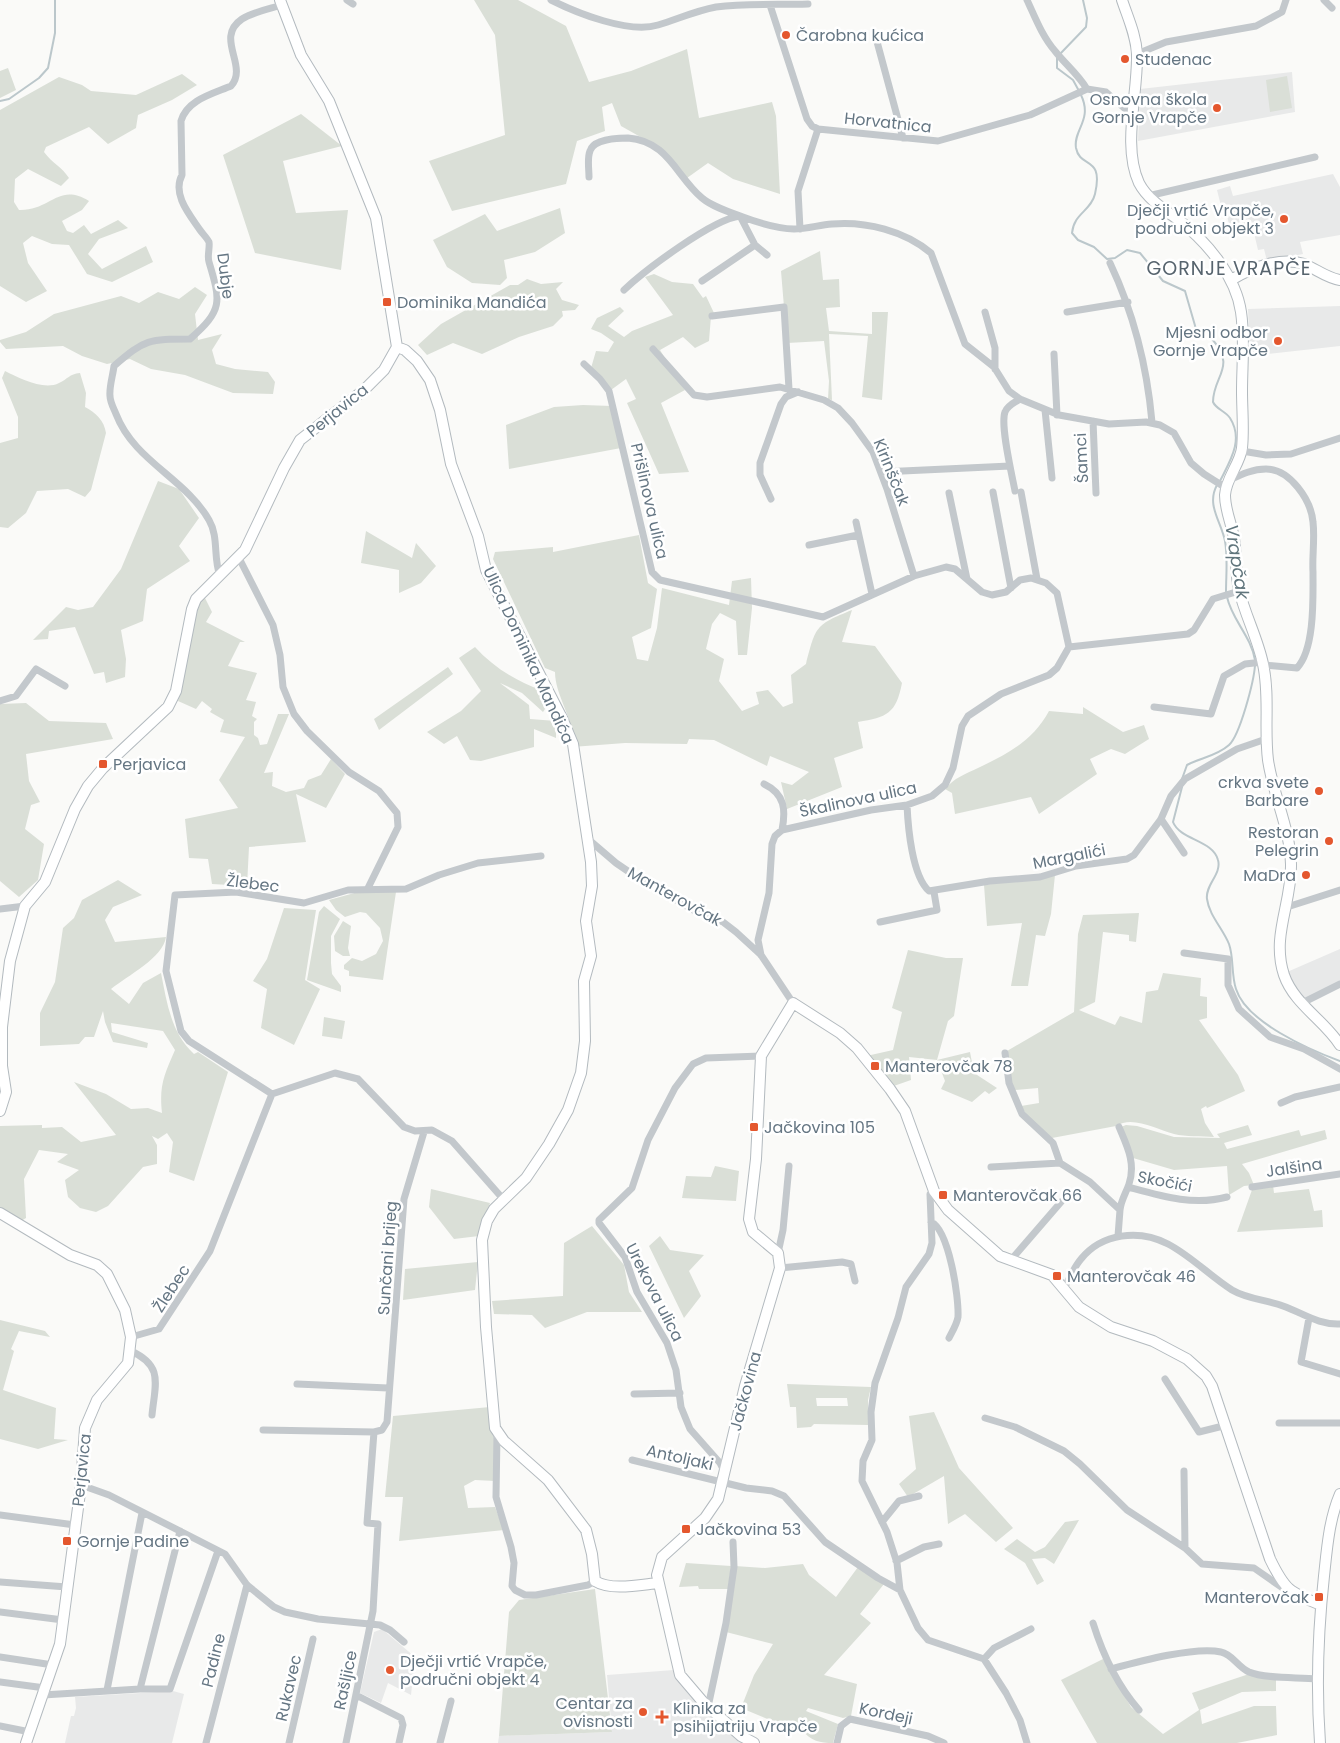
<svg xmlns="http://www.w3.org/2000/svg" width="1340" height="1743" font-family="Poppins,sans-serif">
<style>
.built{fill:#e8e9e9}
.green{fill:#dadfd7;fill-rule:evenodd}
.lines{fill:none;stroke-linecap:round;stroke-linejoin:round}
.stream{stroke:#bbc7cb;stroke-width:2}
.secondary-casing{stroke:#b3babf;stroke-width:12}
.street{stroke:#c3c8cc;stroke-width:7}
.secondary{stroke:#fff;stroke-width:10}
.poi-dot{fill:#e4572e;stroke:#fff;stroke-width:2}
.labels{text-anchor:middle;stroke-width:5;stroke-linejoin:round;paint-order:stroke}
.poi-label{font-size:16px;fill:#657683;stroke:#fff;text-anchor:start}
.street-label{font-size:16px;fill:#657683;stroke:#fff}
.water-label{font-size:18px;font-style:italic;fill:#60757c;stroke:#fff}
.quarter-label{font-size:19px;letter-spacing:1px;fill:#57646e;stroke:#fff}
</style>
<rect width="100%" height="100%" fill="#fafaf8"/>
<path class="built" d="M1292,72L1295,112L1138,141L1140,89Z
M1333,174L1340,187V235L1300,242L1303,254L1267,261L1264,249L1258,250L1254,233L1247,234L1242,222L1229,224L1227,216L1223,214L1217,190L1230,186L1233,196Z
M1340,306V346L1250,356L1248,309Z
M1340,949V980L1302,999L1287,972Z
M382,1629L415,1657L411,1695L388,1683L381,1703L360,1693L374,1632Z
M674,1670L677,1679L742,1743H498L499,1736L612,1732L607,1675Z
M173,1691L184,1694L172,1743H65L71,1716H74L76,1708L75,1697Z"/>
<path class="green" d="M474,0H518L566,26L589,82L631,71L687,49L699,118L772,102L776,116L780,194L733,179L708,163L687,178L653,144L621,126L612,103L602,107L605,131L577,141L566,184L452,211L429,161L505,135L495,35Z
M8,68L16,90L0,98V71Z
M182,74L197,85L172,100L138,115L136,128L108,144L89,127L46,147L44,152C52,163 62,167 69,178L61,186L28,169L15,179L14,202L19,210C51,211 58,182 89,201L82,210L62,221L67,231L73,233L84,225L91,234L118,220L128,228L99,239L88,254L102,269L146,246L153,262L112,282L87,274L69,245L52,244L32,236L23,243L28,263L47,291L26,302L0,286V110L59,77L82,85L91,91L136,95Z
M1287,76L1292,108L1270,112L1266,80Z
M301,114L342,146L283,161L296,213L348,210L341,270L255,253L223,155Z
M560,208L565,233L535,252L504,260L507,278L500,285L472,283L447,267L433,240L485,214L497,231Z
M820,251L823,280L839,279L840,307L826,308L829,331L872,334V312H888L882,400L862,397L868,336L829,334L832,400L828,399L829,381L824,341L787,343L781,271Z
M654,274L672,282L693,284L703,298L706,296L714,313L711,316L709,341L695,348L683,337L660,350L685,390L661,403L689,472L659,474L627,403L636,399L626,379L611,390L591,368L596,351L608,352L614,342L601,333L591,329L597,318L620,307L624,311L608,326L624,337L632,331L673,315L645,277Z
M527,279L541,284L563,282L556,289L562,300L579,305L575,310L562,311L563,316L553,326L519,337L482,354L453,343L427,355L418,345L441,324L510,285H518Z
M195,287L207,295L195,314L198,340L222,334L212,350L216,364L235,369L268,372L275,382L273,394L233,393L185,375L151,369L130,359L107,364L82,356L63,346L6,349L0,342V340L26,332L54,314L121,296L139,303L158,292L179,299Z
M5,371C19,378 44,391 59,383C68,379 69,374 80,373L86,393L85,407C96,413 104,420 106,433L91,490L85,497L68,489L37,491L26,513L8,528L0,527V443L18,438V417L2,378Z
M583,405L612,406L621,448L509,469L506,425L554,407Z
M158,481L179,489L199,518L179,546L190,561L147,589L143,621L121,630L126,659L125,677L106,683L104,672L94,674L75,627L49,631L48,639L33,640L66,607L78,610L93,607L121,569Z
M366,531L412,558L416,543L436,566L421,583L399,593V570L361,563Z
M639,535L648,583L657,589L651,628L632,637L637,659L648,661L657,628L662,588L729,605L732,581L751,578L752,608L747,655H738L736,621L720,613L712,624L706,649L724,659L719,681L742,711L759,704L756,692L768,690L783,707L793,703L791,675L806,664C816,626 815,625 852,610L842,642L875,646L902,683C896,714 887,717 858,722L863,748L834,758L842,787L787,809L781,782L792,785L809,772L770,756L767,766L714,740L689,739L687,744L625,743L572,747C578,725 555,697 555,672L545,668L493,559L495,552L553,547V552Z
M204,596L212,612L206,622L245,642H240L228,666L257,673L246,700L256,702L252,716L257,719L254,722V735L258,738L260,745L267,744L278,714H289L264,773L273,772L272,786L286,792L304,788L308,780L321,775L331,759L345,774L326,808L296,794L306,842L249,847L247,886L212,884L208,859L189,858L185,819L238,808L219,780L245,737L220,732L224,720L210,712L212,709L202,701L196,709L178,701L191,640L194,612Z
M475,647C493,667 516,681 541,690L547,706L543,712L522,693L500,683L529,705L530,719L556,721V738L534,729V747L481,761L470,760L457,736L444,744L427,732L461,711L481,691L459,658Z
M448,667L453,674L379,730L374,719Z
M26,703L49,721L106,723L113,739L26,754L29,781L40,802L31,805L25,829L44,844L38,880L19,897L0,881V704Z
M1083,707L1123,732L1144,725L1149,739L1125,754L1111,749L1090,759L1097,774L1039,814L1031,797L955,814L952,793L945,789C954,778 965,774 978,768C1007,754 1033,741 1049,711L1083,714Z
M1055,875L1051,914L1045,936L1036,935L1028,986H1011L1022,923L987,926L984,885Z
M118,880L142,895L113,907L105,920L115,942L166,937C163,958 127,976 111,989L129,1004L143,983L161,973C167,1003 171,1033 194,1054L198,1052L228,1072L194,1181L169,1172L173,1142L167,1133L158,1139L152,1136L157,1145V1164L143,1167L108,1206L96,1212L80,1208L68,1197L65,1180L79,1170L57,1162L68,1154L39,1150L24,1179L26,1218L21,1221L0,1207V1126L42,1125V1128L62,1127L81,1142L116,1135L74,1082L106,1094L131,1109L148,1108L162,1113C159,1086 164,1075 175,1050L163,1031L111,1023L112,1032L148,1043L147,1048L113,1042L105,1022L103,1011L94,1037H85L79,1044L40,1046V1013L55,982L63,928L74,918L82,900Z
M358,892H396L383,980L349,976V971L344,969V965L352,958L362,961L376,954L383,941L380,928L366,913L360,912L345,917L336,910L329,900Z
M324,906L340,919L331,936V963L332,974L341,986V992L307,980L319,912Z
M284,908L316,910L305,980L320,989L294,1045L261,1028L267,989L253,981L267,959Z
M1139,913L1136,942L1129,941V935L1103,932L1095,1002L1079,1010L1115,1025L1120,1016L1142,1023L1146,992L1158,990L1163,973L1201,978L1200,996L1207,997V1018L1199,1020L1238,1075L1245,1091L1207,1108L1206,1106L1201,1109L1205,1123L1214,1137C1201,1136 1186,1137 1174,1134C1157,1130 1133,1115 1116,1126L1052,1138L1029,1119L1021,1106L1039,1103L1038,1088L1015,1090L1011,1083L1007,1051L1074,1012L1078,934L1083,915Z
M343,921L351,926L348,948L350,956H343L335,951L334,936Z
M908,950L946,958H963L954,1016L948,1021L937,1060L970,1052L974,1073L997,1088L989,1094L985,1091L972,1102L941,1089L945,1081L937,1060L909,1057L911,1080L888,1088L862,1057L893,1050L902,1012L892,1008Z
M324,1017L345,1021L342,1039L322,1036Z
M1126,1125L1137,1126L1174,1137L1220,1138L1217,1134L1248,1125L1252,1135L1224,1143L1227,1149L1299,1130L1301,1136L1325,1130L1327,1139L1242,1164L1249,1173L1254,1185L1244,1186L1229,1195L1227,1166L1174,1170L1133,1158L1121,1127Z
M715,1166L739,1171L736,1201L682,1198L686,1176L711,1177Z
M1273,1185L1274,1193L1309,1189L1314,1211L1322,1210L1323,1227L1237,1232L1253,1187Z
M431,1189L490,1203L479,1236L454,1239L429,1207Z
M592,1226L624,1265L629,1292L642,1312H587L545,1328L532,1315L494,1314L492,1301L563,1296L564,1243Z
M660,1236L670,1250L704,1255L689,1271L701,1296L684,1318L649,1246Z
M478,1262L475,1290L403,1300L405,1269Z
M0,1320L45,1331L50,1337L19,1331L11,1349L14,1351L3,1390L56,1408L54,1439L68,1440L38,1449L0,1439Z
M787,1384L871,1387L868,1400V1425L814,1424L811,1427L797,1428L796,1407H790ZM816,1398H847L848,1406H817Z
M490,1407L495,1443V1481L475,1480L464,1486L468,1508L495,1507L504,1530L399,1541L403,1497H385L393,1416Z
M934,1412L959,1468L1013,1528L996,1542L965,1514L948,1524L944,1476L908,1497L899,1484L916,1469L909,1416Z
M1079,1520L1054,1564L1045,1558L1032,1559L1044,1581L1037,1585L1025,1563L1004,1549L1017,1539L1035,1552L1045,1547L1065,1522Z
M686,1563L731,1566L728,1589H699L698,1586L679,1587Z
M803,1564L809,1575L836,1597L858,1567L884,1584L860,1614L871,1623L824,1675L857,1684L851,1716L843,1718L808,1708L806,1711L838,1724L833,1743C820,1743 811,1741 802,1730L797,1731L741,1708L754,1675L773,1644L726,1632L735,1566L765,1568Z
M595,1589L612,1732L499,1736L509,1612L519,1600Z
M1103,1659L1131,1707L1163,1734L1199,1710L1192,1693L1249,1674L1276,1678V1691L1242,1692L1200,1710L1202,1724L1254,1706H1276L1277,1735L1237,1743H1097L1061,1680Z"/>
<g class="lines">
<path class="stream" d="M1060,54L1086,27L1087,18L1083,0
M1057,58V68L1073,80L1079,91
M1081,95C1093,120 1073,130 1076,148C1080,169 1104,155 1095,194C1091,211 1074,213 1072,233L1078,240L1094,247L1107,259L1115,258L1127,250L1140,253L1163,281L1185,291L1196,329C1200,335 1207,333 1212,339C1237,367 1213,376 1213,402C1216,409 1225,411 1230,418C1244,440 1230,461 1220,481
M0,101L9,99L39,78L48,68L55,33V0
M1217,485C1206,505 1221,521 1225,541C1228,558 1226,575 1226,592
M1227,597C1232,620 1251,636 1255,660
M1182,779L1187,765C1200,758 1217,756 1229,745C1240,735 1254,681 1255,665
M1182,787L1173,822C1180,840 1213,840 1218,860C1222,874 1205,885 1207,899C1209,915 1223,929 1229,944C1234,958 1231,974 1236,989C1246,1022 1310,1050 1340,1061"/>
<g class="secondary-casing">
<path id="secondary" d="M280,0L301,55L329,101L376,218L397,347
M1122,0C1128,18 1136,35 1137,54C1138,94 1122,146 1139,183C1148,200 1165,210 1180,221C1208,243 1236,277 1241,312C1245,338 1242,365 1242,391C1242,410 1244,430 1242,448C1240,464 1226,478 1225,495C1225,511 1232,524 1234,539C1237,556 1235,573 1239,590C1245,615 1258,639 1263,664C1270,696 1264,728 1268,760C1273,795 1290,828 1291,864C1292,903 1271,936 1284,975C1294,1004 1324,1020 1340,1045
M1231,280C1251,268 1281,256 1304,264C1316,269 1327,278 1340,280
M397,347L405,350L417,361L430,380L440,410L451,464L478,536L486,570L562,718L573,744L591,862L592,886L586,921L591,956L584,981L585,1041L581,1073L568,1110L549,1144L526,1178L494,1209L487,1221L482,1240L486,1327L495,1428L504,1441L548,1480L586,1530L592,1554L595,1581C611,1591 639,1585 658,1583
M0,1111L6,1092L2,1066V1027L10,961L25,906L45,882L75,809L88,786L103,768L168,707L176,691L192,609L196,599L245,550L284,468L300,440L364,390L384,370L397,347
M0,1213L70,1255L97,1265L107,1274L125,1310L131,1337L128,1363L97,1400L85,1428L81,1485L60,1644L26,1743
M754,1743L741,1736L703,1702L680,1675L657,1575L662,1557L705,1518L718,1499L745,1386L780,1268L778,1253L753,1232L749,1219L756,1159L761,1056L793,1003L840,1033L857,1048L890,1089L905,1111L934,1191L948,1210L1000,1256L1052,1275L1079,1307L1111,1327L1153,1341L1187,1359L1206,1376L1212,1386L1270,1559C1285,1590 1289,1592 1321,1605
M1320,1743C1316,1687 1318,1631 1324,1576C1327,1548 1329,1520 1340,1494"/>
</g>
<path class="street" d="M347,0L353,4
M551,0C577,13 629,34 658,25C678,19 695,11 716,7C747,3 777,5 808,4
M1027,0C1035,17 1042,36 1055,51C1066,65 1077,73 1087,89
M1324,0L1332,8
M770,5L807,119L812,126L818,129L938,141L1030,115L1087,89L1106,92L1132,115
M876,38L903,138
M1137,54L1166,42L1256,26L1282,12L1286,0
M589,177C589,169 587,158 590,151C593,139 618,138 628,138C668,141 676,176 702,198C713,207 729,212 743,217C759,223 777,229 794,229C807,229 819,225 832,224C866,221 905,231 931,253L965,344L994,367L1009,391L1020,399L1059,415L1109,424L1146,422L1160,425L1174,433L1191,463L1204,474L1226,488
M1148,196L1315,157
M800,229L798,191L818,129
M1110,263C1134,314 1147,366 1152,422
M702,281L755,245
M624,290C645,270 713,219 740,216L755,245L767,255
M985,312L995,348V369
M1067,312L1128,302
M712,316L784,307L789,389
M653,349L694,395L707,397L780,387L824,400L838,408L852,423L873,452L887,489L914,576
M1054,354L1057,415
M584,364L600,379L609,391L652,572L660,580L823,617L914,576L946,567L955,569L982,592L992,595L1006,592L1020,580L1031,578L1046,583L1057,593L1069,647L1188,634L1194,630L1213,599L1239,591
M1045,410L1052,478
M1093,421L1096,493
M1242,451L1266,455L1291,454L1340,438
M881,472L1010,466
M1230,480C1242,474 1253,469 1266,469C1290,469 1311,500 1313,522C1315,539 1312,556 1313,572C1313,597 1315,649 1297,668L1264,665
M1015,491C1012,475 1000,425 1005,412C1007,406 1015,402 1020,399
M993,492L1011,588
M1021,492L1037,579
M949,493L967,579
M771,499L760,475V463L781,404L786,397L798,392
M856,522L872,594
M809,545L858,535
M239,558L273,625L280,655L283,687L294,714L307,731L349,772L379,791L397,813L398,827L368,888
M220,576C213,558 219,537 209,520C185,478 134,461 116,414C114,409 110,402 110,396C109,387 113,375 114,366C145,339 149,339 190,339C223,310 221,302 209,262C207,256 210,248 209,242C207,238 202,233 200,230C189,214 172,194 182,175L181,121C187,100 212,94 231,86C249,66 214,38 242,19C253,12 269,9 282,5
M0,701L16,696L36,669L65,686
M1154,707L1211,714L1224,676L1245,664L1263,662
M764,784C785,794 786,810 782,830
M907,805C908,827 912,876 929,891L990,881L1040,877L1076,866L1127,859L1134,855L1161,819L1171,796L1185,779L1237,749L1266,739
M1161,819L1184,853
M588,839L616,863L638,878L700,914L723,922L736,932L761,955L793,1003
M1284,908L1340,890
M0,909L25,906
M880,922L937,910L934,892
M1184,953L1228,959V985L1239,1009L1270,1037L1304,1049L1340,1069
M761,955L758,940L769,893L772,844L775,836L782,830L871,810L907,805L932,796L945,785L953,768L962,726L968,716L1001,694L1049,675L1057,668L1069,647
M1302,1003L1340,984
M1005,1053L1009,1083L1022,1114L1053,1143L1060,1163L1090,1182L1120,1210L1118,1236
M1281,1103L1295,1097L1340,1087
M1119,1127C1127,1146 1136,1163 1129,1184C1126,1193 1121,1200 1120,1210
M991,1167L1060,1163
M1128,1187C1161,1196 1193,1206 1227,1197
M1252,1187L1340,1174
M934,1191L930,1194L932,1243L929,1254L906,1287L898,1318L875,1383L871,1412L872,1440L863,1461L862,1481L887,1532L897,1563L900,1590L918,1628L928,1640L984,1659L1006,1693L1020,1720L1027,1743
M504,1200L452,1141L432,1130L415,1131L404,1127L358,1079L335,1073L272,1094L189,1041L181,1031L166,971L175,895L236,892L304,903L348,890L406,889L439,875L478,863L541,856
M931,1222C949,1230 959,1297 958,1317C957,1324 952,1332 949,1338
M778,1253L783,1230L789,1166
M1010,1261L1061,1202
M780,1268L842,1262L851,1264L855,1281
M1064,1288C1070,1278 1074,1267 1081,1259C1102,1233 1139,1229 1168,1244C1191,1256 1210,1276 1232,1290C1247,1299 1267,1300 1283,1306C1303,1313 1318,1325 1340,1324
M1309,1318L1301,1362L1340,1374
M131,1337L159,1329L210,1251L272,1094
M131,1351C164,1366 155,1384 152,1415
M1165,1379L1199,1432L1223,1426
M297,1384L388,1388
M634,1394L680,1393
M985,1418L1015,1427L1064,1451L1080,1464L1127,1510L1185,1548L1202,1564L1254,1568L1287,1591
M1279,1423H1340
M263,1430L374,1432
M497,1434L496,1497L511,1547L514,1563L512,1586L515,1590L525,1595H536L588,1585L595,1581
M632,1460L746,1488L772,1491L784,1496L825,1542L878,1578L900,1590
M724,1471L720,1463L690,1429L681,1407L676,1370L667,1343L637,1292L625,1257L599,1223V1220L632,1188L648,1140L675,1088L693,1064L706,1058L761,1056
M1184,1471L1185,1548
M81,1485L109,1495L225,1554L247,1585L274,1607L285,1612L318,1619L380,1625L390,1630L404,1642
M0,1515L75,1525
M882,1522L899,1501L919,1496
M896,1561L924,1547L939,1544
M0,1582L67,1587
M0,1612L63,1620
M1093,1623C1103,1655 1117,1685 1139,1710
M0,1657L53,1665
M984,1659L994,1648L1031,1629
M1111,1669C1137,1662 1195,1646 1221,1652C1232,1654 1238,1667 1249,1672C1266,1679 1298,1677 1317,1679
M0,1682L45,1688
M140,1689L180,1531
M107,1690L142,1513
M43,1695L140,1689H170L218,1551
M356,1695L401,1718L403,1725L399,1743
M708,1707L726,1623L734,1567L733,1542
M0,1726L30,1732
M206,1743L247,1585
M289,1743L313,1639
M346,1743L373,1611L378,1524L367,1523L374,1432L382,1430L387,1422L404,1199L424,1132
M440,1743L451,1701
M837,1743L841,1726L850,1719L928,1736L944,1743"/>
<use href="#secondary" class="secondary"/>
</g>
<g class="poi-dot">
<circle cx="786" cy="35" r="5"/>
<circle cx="1125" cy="59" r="5"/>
<circle cx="1217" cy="108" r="5"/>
<circle cx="1284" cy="219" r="5"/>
<rect x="382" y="297" width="10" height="10" rx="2.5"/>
<circle cx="1278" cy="341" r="5"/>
<rect x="98" y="759" width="10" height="10" rx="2.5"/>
<circle cx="1319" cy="791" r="5"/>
<circle cx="1329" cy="841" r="5"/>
<circle cx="1306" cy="875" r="5"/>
<rect x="870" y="1061" width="10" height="10" rx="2.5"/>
<rect x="749" y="1122" width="10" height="10" rx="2.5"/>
<rect x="938" y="1190" width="10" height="10" rx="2.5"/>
<rect x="1052" y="1271" width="10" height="10" rx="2.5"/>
<rect x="681" y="1524" width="10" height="10" rx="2.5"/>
<rect x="62" y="1536" width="10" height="10" rx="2.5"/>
<rect x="1314" y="1592" width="10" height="10" rx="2.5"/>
<circle cx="390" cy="1670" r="5"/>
<circle cx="643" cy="1712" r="5"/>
<path d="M659.5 1709.5h5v5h5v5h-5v5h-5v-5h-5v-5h5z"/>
</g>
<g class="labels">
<g class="poi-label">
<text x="796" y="41">Čarobna kućica</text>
<text x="1135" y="65">Studenac</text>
<text x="1207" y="105" text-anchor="end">Osnovna škola<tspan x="1207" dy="18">Gornje Vrapče</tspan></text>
<text x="1274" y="216" text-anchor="end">Dječji vrtić Vrapče,<tspan x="1274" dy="18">područni objekt 3</tspan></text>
<text x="397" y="308">Dominika Mandića</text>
<text x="1268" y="338" text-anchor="end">Mjesni odbor<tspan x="1268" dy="18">Gornje Vrapče</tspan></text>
<text x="113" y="770">Perjavica</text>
<text x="1309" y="788" text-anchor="end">crkva svete<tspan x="1309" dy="18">Barbare</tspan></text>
<text x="1319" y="838" text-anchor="end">Restoran<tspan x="1319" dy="18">Pelegrin</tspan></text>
<text x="1296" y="881" text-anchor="end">MaDra</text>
<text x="885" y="1072">Manterovčak 78</text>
<text x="764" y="1133">Jačkovina 105</text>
<text x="953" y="1201">Manterovčak 66</text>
<text x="1067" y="1282">Manterovčak 46</text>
<text x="696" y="1535">Jačkovina 53</text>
<text x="77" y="1547">Gornje Padine</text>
<text x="1309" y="1603" text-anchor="end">Manterovčak</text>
<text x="400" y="1667">Dječji vrtić Vrapče,<tspan x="400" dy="18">područni objekt 4</tspan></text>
<text x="633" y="1709" text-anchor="end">Centar za<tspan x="633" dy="18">ovisnosti</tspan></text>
<text x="673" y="1714">Klinika za<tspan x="673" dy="18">psihijatriju Vrapče</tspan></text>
</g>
<g class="street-label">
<text transform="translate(888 122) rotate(6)" y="6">Horvatnica</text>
<text transform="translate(226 276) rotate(83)" y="6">Dubje</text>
<text transform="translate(337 410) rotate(-39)" y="6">Perjavica</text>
<text transform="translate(1081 458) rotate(-93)" y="6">Šamci</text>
<text transform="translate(892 472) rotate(68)" y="6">Kirinščak</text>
<text transform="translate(650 501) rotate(77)" y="6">Prišlinova ulica</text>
<text transform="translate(529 655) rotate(65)" y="6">Ulica Dominika Mandića</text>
<text transform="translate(858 799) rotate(-12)" y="6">Škalinova ulica</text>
<text transform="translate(1069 856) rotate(-11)" y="6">Margalići</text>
<text transform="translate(253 883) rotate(7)" y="6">Žlebec</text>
<text transform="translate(675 896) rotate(29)" y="6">Manterovčak</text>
<text transform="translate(1294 1167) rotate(-8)" y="6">Jalšina</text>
<text transform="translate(1165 1181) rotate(11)" y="6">Skočići</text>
<text transform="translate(387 1258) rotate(-86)" y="6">Sunčani brijeg</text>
<text transform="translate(171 1288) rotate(-57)" y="6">Žlebec</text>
<text transform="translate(655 1292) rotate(63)" y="6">Urekova ulica</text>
<text transform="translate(745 1391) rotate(-75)" y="6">Jačkovina</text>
<text transform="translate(680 1457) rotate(13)" y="6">Antoljaki</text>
<text transform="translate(81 1470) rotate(-84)" y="6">Perjavica</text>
<text transform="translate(213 1660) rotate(-76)" y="6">Padine</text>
<text transform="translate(345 1680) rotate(-78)" y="6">Rašljice</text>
<text transform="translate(288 1688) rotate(-77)" y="6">Rukavec</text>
<text transform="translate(886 1713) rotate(12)" y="6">Kordeji</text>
</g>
<g class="water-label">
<text transform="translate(1237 562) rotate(81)" y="6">Vrapčak</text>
</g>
<g class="quarter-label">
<text x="1229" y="275">GORNJE VRAPČE</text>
</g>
</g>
</svg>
